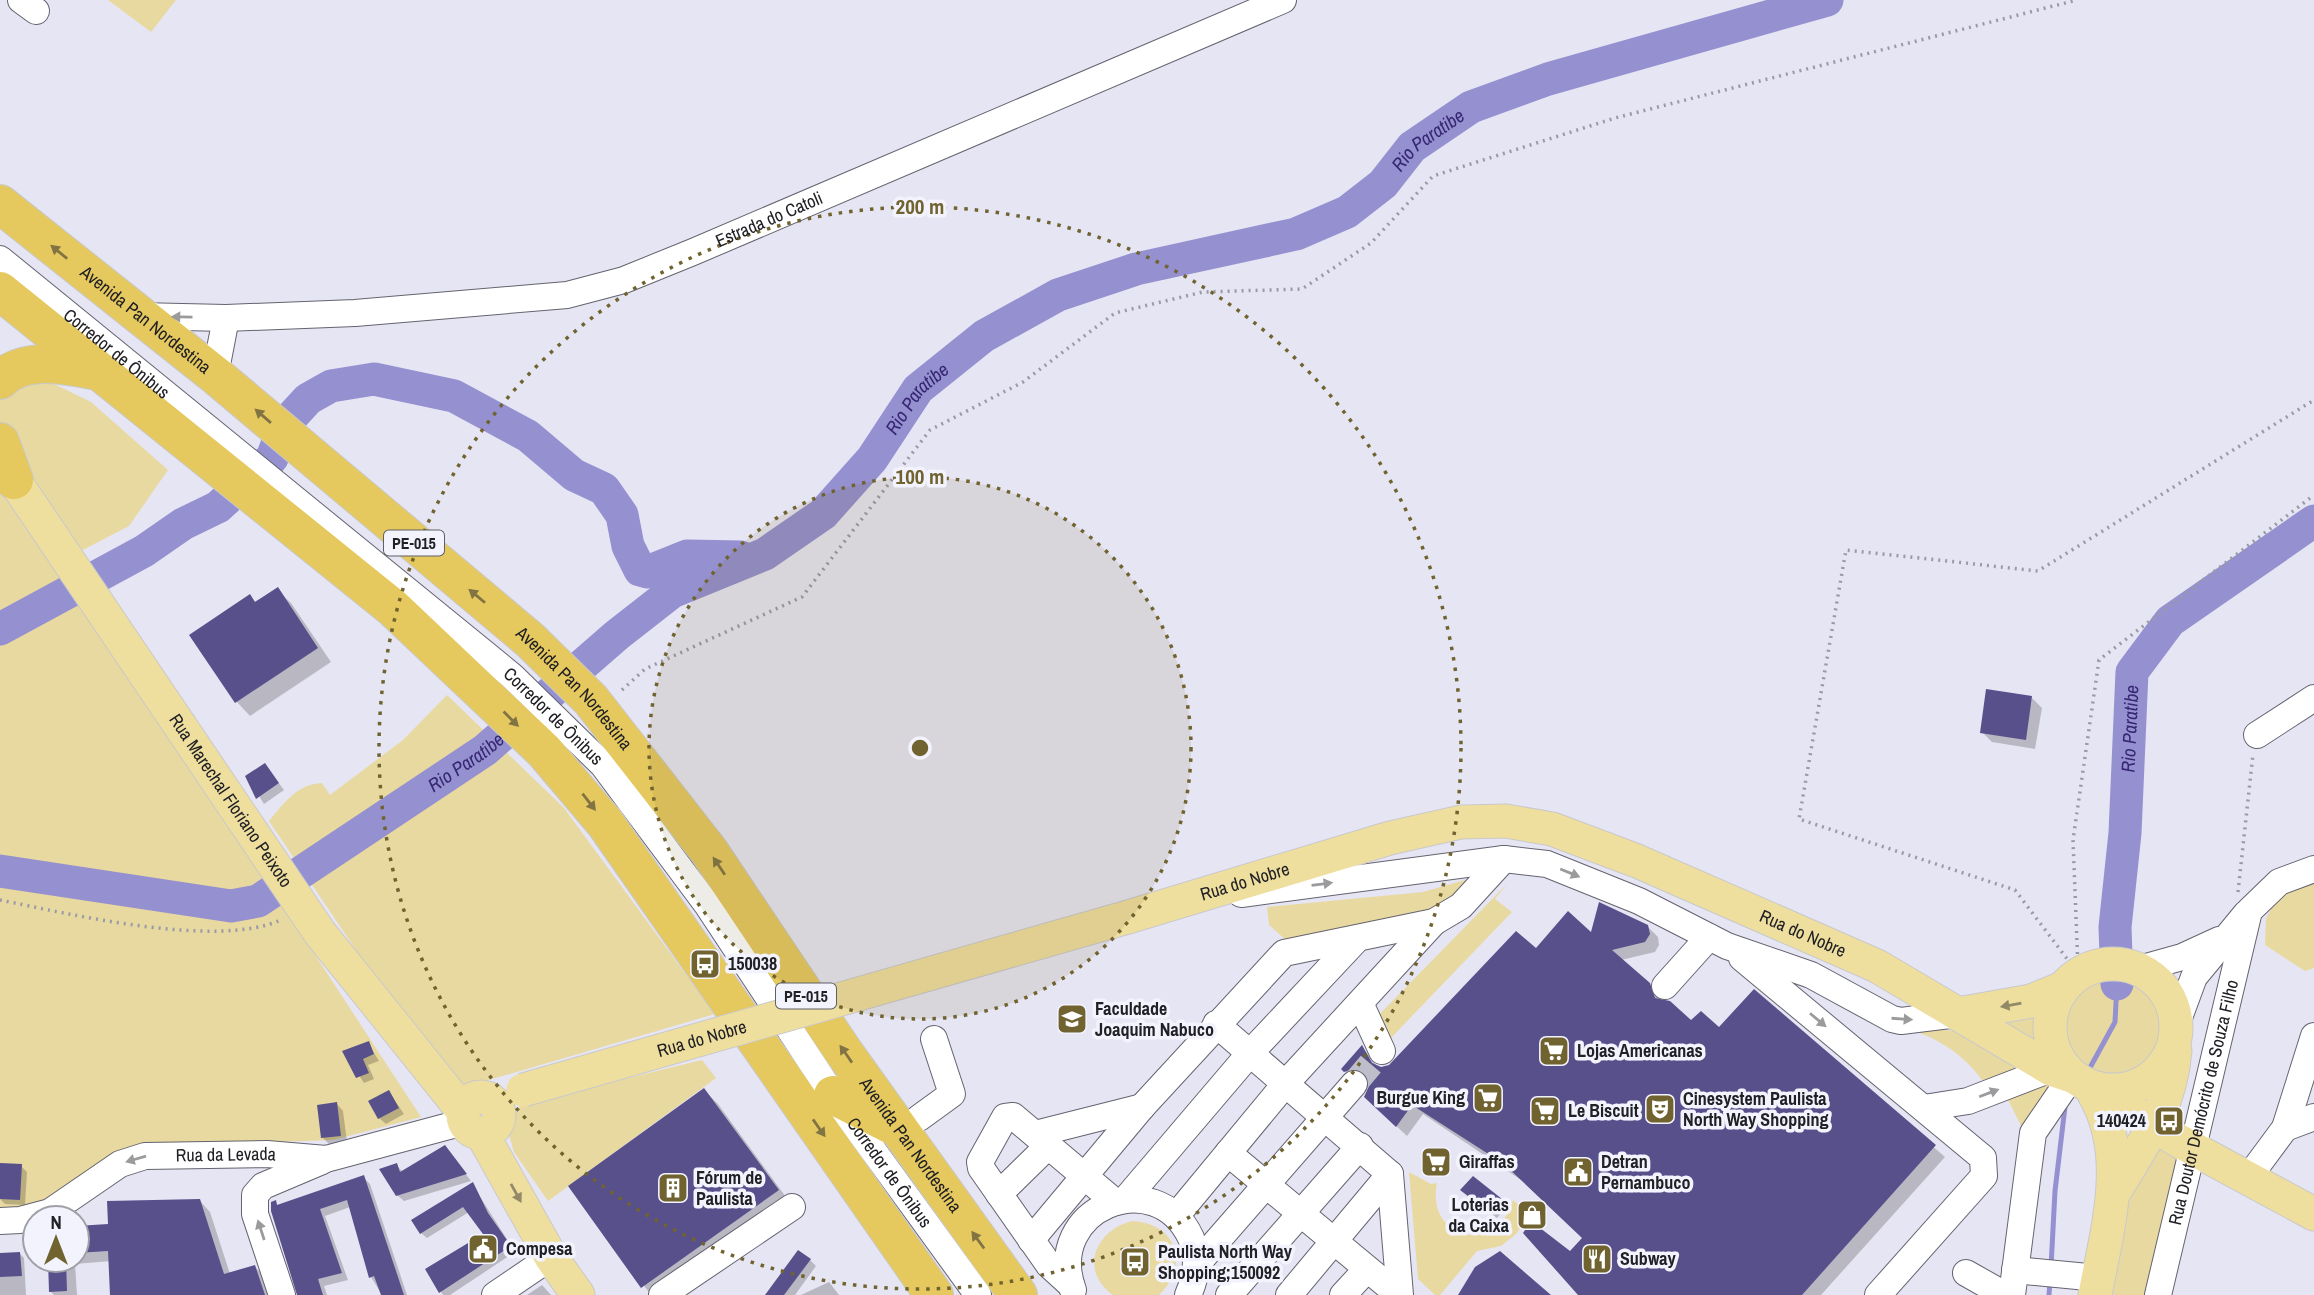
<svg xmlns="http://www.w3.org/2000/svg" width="2314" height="1295" font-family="'Archivo Narrow',sans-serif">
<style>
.green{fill:#e8d9a1}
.shadow{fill:#0003}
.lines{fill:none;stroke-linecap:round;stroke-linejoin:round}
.stream{stroke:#9590d0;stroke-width:5}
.river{stroke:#9590d0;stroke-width:33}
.building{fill:#57508b}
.minor-tunnel{stroke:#bebeca;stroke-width:26;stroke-dasharray:26 13;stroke-linecap:butt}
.minor-casing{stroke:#64636f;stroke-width:28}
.major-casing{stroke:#c9c9cb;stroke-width:35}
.highway-casing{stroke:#c9c9cb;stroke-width:40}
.path{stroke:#9a9aa4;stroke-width:3.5;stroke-dasharray:2 5;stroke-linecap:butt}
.minor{stroke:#fff;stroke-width:26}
.major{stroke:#efdf9f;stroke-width:33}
.highway{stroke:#e5c95f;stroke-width:38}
.major-bridge-casing{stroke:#c9c9cb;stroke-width:35;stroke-linecap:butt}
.major-bridge{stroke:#efdf9f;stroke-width:33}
.oneway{fill:#827442}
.oneway2{fill:#9b9b9d}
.oneway3{fill:#928968}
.ring{fill:none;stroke:#706330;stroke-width:3.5;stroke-dasharray:3.5 7}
.labels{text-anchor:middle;stroke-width:7;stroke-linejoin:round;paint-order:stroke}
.shield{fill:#f3f3fe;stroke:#5f5f66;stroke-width:2}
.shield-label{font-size:16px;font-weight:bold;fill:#202025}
.street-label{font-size:18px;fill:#202025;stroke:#f3f3fe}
.poi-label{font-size:18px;font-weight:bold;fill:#202025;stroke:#f3f3fe;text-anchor:start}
.water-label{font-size:19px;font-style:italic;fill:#362772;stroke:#f3f3fe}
.centre{fill:#706330;stroke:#f3f3fe;stroke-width:3.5}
.ring-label{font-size:21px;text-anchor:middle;font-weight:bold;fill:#706330;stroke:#f3f3fe;stroke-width:7;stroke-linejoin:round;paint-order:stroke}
</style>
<rect width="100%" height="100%" fill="#e6e5f3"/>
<path class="green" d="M108,0H176L151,32Z
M21,381H48L91,402L168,470L129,526L75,554L0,426V393Z
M0,481L108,638L421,1117L333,1140L133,1147L34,1206L0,1208Z
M447,695L564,808L715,1014L451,1091L269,821C284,803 297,784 322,783L330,795L403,740Z
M2314,877V968L2305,971L2265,945L2266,919L2282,887Z
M1465,880L1471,890L1458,907L1286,940L1269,925L1267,907L1423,892Z
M1507,884L1495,899L1512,912L1388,1041L1370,1024Z
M2105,970C2151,972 2159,993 2170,1033C2166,1041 2163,1052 2158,1058C2096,1129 1997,1009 2105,970Z
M2050,997L2045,1018L2049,1050L1969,1018Z
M1899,1027L1958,1031L2056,1081L2022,1128L1997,1077L1982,1080C1962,1052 1932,1034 1899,1027Z
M702,1060L716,1078L548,1201L514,1152L507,1128L521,1104Z
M2138,1144L2177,1151L2182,1170L2150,1295H2095Z
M1409,1172L1431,1184L1437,1183C1425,1239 1497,1257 1513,1200L1530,1214L1516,1234L1501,1246L1477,1251L1440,1295H1435L1418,1279Z
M1132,1221C1176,1223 1191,1264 1159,1295H1113C1078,1270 1096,1230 1132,1221Z"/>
<path class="shadow" d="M277,590L291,603L331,662L250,716L237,702L191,635Z
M2032,698L2042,708L2035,749L1992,742L1982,732Z
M265,765L284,790L264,804L247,777Z
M1647,926L1658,937L1659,945L1655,952L1621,960L1662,1001L1691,1022L1719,1030L1754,991L1945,1157L1821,1295H1581L1570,1254L1584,1238L1527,1184L1423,1114L1407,1136L1376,1107L1368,1078L1356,1082L1343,1069L1362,1047L1378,1067H1390L1536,950Z
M368,1043L379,1061L368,1065L374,1079L364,1083L344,1052Z
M704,1090L718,1104L791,1204L651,1295L570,1186Z
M389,1092L404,1114L386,1124L379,1118Z
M337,1104L343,1111L347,1142L329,1144L323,1138Z
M445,1147L471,1181L404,1201L397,1195L396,1165L403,1172Z
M0,1165L21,1166L27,1172L25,1205L5,1204L0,1199Z
M363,1177L370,1184L407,1295H382L371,1277L350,1207L325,1216L348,1280L324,1286L327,1295H300L275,1202L279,1207Z
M472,1184L515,1252L450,1295H443L427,1269L485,1234L469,1212L427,1238L421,1233Z
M1469,1196L1501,1200L1507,1206L1497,1218Z
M200,1201L210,1212L230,1274L255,1267L265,1277L271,1295H112L111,1261L75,1264L77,1295H54L51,1292L48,1260H77V1229L109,1226Z
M20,1254L24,1258L26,1295H0V1255Z
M1130 1264a8 8 0 1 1 16 0a8 8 0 1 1-16 0Z
M810,1260L816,1266L795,1295H768Z
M829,1282L839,1295H801Z
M542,1285L551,1295H527Z"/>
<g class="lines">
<path class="stream" d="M2086,1075L2115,1022L2117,984
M2051,1267L2055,1191L2065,1107
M2049,1295L2050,1281"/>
<g class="river">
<path d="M0,629L144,551L183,524L218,507L272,458L285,424L308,399L331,386L374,379L454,396L528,436L574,475L604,489L622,515L628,546L640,570L647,572L687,556L741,557"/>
<path id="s1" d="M0,871L231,906L258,901L485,750L617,635L672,592L765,554L823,514L872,459L918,389L984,336L1058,295L1136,269L1296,234L1347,212L1383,184L1412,147L1471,107L1548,79L1827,0"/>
<path id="s2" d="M2117,984L2115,927L2125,833L2132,672L2170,621L2314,521"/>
</g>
</g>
<path class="building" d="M278,587L318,648L235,703L189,635L250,594L255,602Z
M1986,689L2032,696L2026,740L1980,733Z
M265,763L279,783L256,799L245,776Z
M1599,902L1648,925L1650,934L1645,942L1612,950L1650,983L1655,998L1670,1001L1691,1020L1701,1011L1719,1027L1754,989L1936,1145L1802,1295H1578L1523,1233L1531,1221L1570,1251L1582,1238L1504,1164L1412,1105L1396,1127L1364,1097L1369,1086L1365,1073L1356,1068L1344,1072L1341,1069L1362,1045L1372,1063L1381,1067L1389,1065L1516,931L1536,948L1568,911L1591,932Z
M369,1041L374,1054L363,1059L369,1073L356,1078L342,1051Z
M704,1088L779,1190L641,1288L568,1186Z
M389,1090L399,1108L378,1119L368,1101Z
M337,1102L341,1136L321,1138L317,1105Z
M445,1145L467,1174L396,1196L379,1169L397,1163L400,1172Z
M0,1163L22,1164L20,1200L0,1199Z
M364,1175L404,1295H381L374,1276L369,1278L347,1200L320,1209L342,1273L318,1279L323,1295H297L271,1211V1202L276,1200L277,1205Z
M1473,1176L1502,1199L1490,1213L1460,1190Z
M473,1182L488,1213L511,1246L439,1293L425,1269L483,1234L463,1207L420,1234L411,1220Z
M200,1199L224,1274L255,1265L265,1295H110L108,1251L77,1253V1226L108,1224L107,1201Z
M798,1250L811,1259L784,1295H765Z
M1500,1251L1551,1295H1458L1475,1267Z
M20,1252L22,1276L0,1277V1253Z
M1127 1262a9 9 0 1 1 18 0a9 9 0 1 1-18 0Z
M48,1260H66L67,1291L49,1292Z"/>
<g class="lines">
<path class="minor-tunnel" d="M1354,1084L1382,1051"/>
<g class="minor-casing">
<g id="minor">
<path d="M21,0L36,11"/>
<path id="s3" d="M0,259L512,676L603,765L708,906L833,1095L978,1295"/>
<path id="s4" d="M138,316L226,318L355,313L567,295L624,280L693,252L1283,0"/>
<path d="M215,375L226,318"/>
<path d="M2257,735L2314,698"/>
<path d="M1241,894L1504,859L1547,864L1639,901L1727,946L1811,975L1892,1019L1901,1021L1958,1014"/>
<path d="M1742,958L1983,1158L1984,1176L1878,1295"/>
<path d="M2139,969L2182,957L2219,940"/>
<path d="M1665,986L1709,937"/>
<path d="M1360,1003L1382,1051"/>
<path d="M2177,1023L2194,977L2246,914"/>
<path d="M1216,1024L1390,1174L1400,1295"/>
<path d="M1924,1108L1968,1101L2051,1069"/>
<path d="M919,1118L952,1094L934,1039"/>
<path d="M2285,1128L2314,1036"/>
<path d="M1035,1134L1142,1107"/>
<path d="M1228,1153L1399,1295"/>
<path d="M2248,1178L2285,1128L2314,1117"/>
<path d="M999,1194L1048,1146"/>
<path d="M1125,1200L1251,1052L1356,940"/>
<path d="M1176,1216L1286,1083L1434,922"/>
<path id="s5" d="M0,1221L20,1220L50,1212L120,1164L145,1156L267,1154L326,1159L464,1122"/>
<path d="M1031,1240L1142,1107L1284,953L1434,922L1461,906L1504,859"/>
<path d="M1197,1264L1354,1084"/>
<path d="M2015,1270L2098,1278"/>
<path d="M1966,1273L2005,1295"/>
<path d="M1071,1285L1049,1265L981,1168L980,1162L1005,1117L1013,1116L1115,1202"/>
<path d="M1073,1290C1043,1209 1156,1162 1191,1238C1199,1257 1197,1276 1188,1295"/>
<path d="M282,1295L255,1214V1195L263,1186L322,1161"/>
<path d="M495,1295L551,1257"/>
<path d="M662,1295L792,1207"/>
<path d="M1229,1295L1360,1146"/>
<path d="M1289,1295L1390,1174"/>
<path d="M1343,1295L1367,1269"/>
<path d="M2012,1295L2033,1133L2072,1076"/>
<path id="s6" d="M2158,1295L2249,911L2279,882L2314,869"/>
</g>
</g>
<g class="major-casing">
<g id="major">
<path id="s7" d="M14,480L320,933L463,1111"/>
<path id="s8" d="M1128,917L1390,838L1461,822L1506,821L1552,829L1637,861L1877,966L2051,1069L2072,1076"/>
<circle cx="2113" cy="1027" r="63"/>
<path d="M1958,1014L2031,1001L2063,988"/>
<path d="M2095,1088L2179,1141L2314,1214"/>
<path d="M2094,1094C2130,1155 2107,1229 2095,1295"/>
<circle cx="481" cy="1115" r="18"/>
<path d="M482,1134L551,1257L578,1295"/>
<path d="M2113,1194C2142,1145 2170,1110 2175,1051"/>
</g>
</g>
<g class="highway-casing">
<g id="highway">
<path id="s9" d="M0,204L215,375L530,640L591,700L709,851L843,1051L1018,1295"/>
<path d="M0,291L393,608L544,751L605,823L934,1295"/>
<path d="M0,380C25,355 66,365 98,371"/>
<path d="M0,442L14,480"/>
<path d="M833,1095L892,1125"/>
</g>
</g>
<path class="path" d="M622,690L645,669L802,597L930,430L1023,382L1115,313L1203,292L1302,289L1371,243L1433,176L1615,118L2077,0
M2238,892L2253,754
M0,900C70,914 216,949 281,920
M2071,964L2015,890L1799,819L1846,550L2038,571L2314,400
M2078,968L2073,840L2099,660L2314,495"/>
<use href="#minor" class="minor"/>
<use href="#major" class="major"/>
<use href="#highway" class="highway"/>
<g class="major-bridge-casing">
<g id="major-bridge">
<path id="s10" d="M523,1090L1128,917"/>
</g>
</g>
<use href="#major-bridge" class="major-bridge"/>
</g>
<defs><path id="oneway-solid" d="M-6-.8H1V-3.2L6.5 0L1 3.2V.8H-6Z" transform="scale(1.75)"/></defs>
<g class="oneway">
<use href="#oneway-solid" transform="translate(59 252) rotate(-141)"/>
<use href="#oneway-solid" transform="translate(263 416) rotate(-139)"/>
<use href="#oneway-solid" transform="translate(477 596) rotate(-140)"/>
<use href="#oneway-solid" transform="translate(511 719) rotate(45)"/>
<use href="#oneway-solid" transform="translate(589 802) rotate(52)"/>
<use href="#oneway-solid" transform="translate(719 866) rotate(-124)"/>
<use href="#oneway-solid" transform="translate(846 1054) rotate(-125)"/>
<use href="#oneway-solid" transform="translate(819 1128) rotate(55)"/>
<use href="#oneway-solid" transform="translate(978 1240) rotate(-126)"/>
</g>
<g class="oneway2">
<use href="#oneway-solid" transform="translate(182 317) rotate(-179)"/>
<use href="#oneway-solid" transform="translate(1570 873) rotate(22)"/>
<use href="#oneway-solid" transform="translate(1322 884) rotate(-7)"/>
<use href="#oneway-solid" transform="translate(1902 1019) rotate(4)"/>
<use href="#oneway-solid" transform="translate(1818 1020) rotate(40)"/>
<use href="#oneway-solid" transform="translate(1989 1093) rotate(-21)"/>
<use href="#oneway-solid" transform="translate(136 1159) rotate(164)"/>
<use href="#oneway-solid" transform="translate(261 1230) rotate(-108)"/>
</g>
<g class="oneway3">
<use href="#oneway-solid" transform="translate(2011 1005) rotate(170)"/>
<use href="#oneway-solid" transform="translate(516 1193) rotate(61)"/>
</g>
<circle cx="920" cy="748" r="271" fill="#706330" fill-opacity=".12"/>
<g class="ring">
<circle cx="920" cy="748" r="271"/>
<circle cx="920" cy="748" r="541"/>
</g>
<defs>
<g id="bus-square" transform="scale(1.575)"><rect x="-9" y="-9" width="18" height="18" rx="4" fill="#706330" stroke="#f3f3fe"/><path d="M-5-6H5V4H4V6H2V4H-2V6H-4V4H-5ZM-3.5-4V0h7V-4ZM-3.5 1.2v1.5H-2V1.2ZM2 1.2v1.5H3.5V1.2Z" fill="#fff"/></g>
<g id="university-square" transform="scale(1.575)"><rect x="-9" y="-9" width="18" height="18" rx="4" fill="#706330" stroke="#f3f3fe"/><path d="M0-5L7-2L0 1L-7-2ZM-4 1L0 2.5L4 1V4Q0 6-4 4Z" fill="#fff"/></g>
<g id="supermarket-square" transform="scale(1.575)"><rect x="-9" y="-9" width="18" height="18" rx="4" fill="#706330" stroke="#f3f3fe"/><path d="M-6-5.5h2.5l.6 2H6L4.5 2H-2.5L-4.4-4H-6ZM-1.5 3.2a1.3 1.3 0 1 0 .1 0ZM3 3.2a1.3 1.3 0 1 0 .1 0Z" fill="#fff"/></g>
<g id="theatre-square" transform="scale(1.575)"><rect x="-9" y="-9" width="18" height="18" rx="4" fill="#706330" stroke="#f3f3fe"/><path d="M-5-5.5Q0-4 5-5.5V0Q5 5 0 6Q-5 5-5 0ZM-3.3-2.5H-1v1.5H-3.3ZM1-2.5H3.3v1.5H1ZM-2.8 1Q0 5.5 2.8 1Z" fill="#fff"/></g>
<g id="civic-square" transform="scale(1.575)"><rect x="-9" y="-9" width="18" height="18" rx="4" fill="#706330" stroke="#f3f3fe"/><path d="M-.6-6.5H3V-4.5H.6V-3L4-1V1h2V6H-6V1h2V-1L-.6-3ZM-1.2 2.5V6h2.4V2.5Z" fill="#fff"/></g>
<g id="building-square" transform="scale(1.575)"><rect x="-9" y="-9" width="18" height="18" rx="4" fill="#706330" stroke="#f3f3fe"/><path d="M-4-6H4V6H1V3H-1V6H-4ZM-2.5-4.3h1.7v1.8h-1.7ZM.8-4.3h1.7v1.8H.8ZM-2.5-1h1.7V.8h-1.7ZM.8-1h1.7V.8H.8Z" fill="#fff"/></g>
<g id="shop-square" transform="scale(1.575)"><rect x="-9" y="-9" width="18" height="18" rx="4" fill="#706330" stroke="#f3f3fe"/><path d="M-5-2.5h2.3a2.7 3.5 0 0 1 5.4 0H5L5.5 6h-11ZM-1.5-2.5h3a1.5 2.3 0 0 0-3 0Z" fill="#fff"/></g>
<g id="restaurant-square" transform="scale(1.575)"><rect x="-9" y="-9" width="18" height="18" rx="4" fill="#706330" stroke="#f3f3fe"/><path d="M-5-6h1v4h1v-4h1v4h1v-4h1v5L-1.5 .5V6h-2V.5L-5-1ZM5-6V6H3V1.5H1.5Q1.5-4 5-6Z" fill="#fff"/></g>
</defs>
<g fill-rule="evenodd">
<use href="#bus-square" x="705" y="964"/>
<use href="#university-square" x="1072" y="1019"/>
<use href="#supermarket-square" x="1554" y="1051"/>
<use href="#supermarket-square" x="1488" y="1098"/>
<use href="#theatre-square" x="1660" y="1109"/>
<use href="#supermarket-square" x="1545" y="1111"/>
<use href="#bus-square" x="2169" y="1121"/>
<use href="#supermarket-square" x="1436" y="1162"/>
<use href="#civic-square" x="1578" y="1172"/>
<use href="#building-square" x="673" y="1188"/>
<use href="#shop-square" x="1532" y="1215"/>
<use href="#civic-square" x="483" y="1249"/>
<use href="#restaurant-square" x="1597" y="1259"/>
<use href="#bus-square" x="1135" y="1262"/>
</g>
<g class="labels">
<g class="shield">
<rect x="384" y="530.5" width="60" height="25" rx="5"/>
<rect x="776" y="983.5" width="60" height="25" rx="5"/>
</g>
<g class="shield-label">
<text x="414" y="549">PE-015</text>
<text x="806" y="1002">PE-015</text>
</g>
<g class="street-label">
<text dy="6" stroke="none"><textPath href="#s4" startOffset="646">Estrada do Catoli</textPath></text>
<text dy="6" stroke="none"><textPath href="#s9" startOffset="186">Avenida Pan Nordestina</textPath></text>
<text dy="6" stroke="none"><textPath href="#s3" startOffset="150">Corredor de Ônibus</textPath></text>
<text dy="6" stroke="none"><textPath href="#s9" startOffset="752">Avenida Pan Nordestina</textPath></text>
<text dy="6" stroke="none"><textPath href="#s3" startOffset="718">Corredor de Ônibus</textPath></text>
<text dy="6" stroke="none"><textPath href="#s7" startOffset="387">Rua Marechal Floriano Peixoto</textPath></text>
<text dy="6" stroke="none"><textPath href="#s8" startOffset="122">Rua do Nobre</textPath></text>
<text dy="6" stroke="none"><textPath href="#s8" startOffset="710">Rua do Nobre</textPath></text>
<text dy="6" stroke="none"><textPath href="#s10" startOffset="186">Rua do Nobre</textPath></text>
<text dy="6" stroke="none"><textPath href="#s6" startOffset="198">Rua Doutor Demócrito de Souza Filho</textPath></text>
<text dy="6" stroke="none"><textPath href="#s9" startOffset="1320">Avenida Pan Nordestina</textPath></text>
<text dy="6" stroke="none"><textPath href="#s5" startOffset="243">Rua da Levada</textPath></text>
<text dy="6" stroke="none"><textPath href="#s3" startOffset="1286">Corredor de Ônibus</textPath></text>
</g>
<g class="poi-label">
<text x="728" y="970">150038</text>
<text x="1095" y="1015">Faculdade<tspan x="1095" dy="21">Joaquim Nabuco</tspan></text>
<text x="1577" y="1057">Lojas Americanas</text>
<text x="1465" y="1104" text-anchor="end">Burgue King</text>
<text x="1683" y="1105">Cinesystem Paulista<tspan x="1683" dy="21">North Way Shopping</tspan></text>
<text x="1568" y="1117">Le Biscuit</text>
<text x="2146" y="1127" text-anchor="end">140424</text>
<text x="1459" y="1168">Giraffas</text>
<text x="1601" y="1168">Detran<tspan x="1601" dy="21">Pernambuco</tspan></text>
<text x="696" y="1184">Fórum de<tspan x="696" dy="21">Paulista</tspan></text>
<text x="1509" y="1211" text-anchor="end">Loterias<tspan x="1509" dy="21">da Caixa</tspan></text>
<text x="506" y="1255">Compesa</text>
<text x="1158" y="1258">Paulista North Way<tspan x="1158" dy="21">Shopping;150092</tspan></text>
<text x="1620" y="1265">Subway</text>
</g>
<g class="water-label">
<text dy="7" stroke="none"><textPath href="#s1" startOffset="1687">Rio Paratibe</textPath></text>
<text dy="7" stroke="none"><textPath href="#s1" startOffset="1099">Rio Paratibe</textPath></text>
<text dy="7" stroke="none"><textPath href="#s2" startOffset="256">Rio Paratibe</textPath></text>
<text dy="7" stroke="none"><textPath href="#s1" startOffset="511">Rio Paratibe</textPath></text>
</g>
</g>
<circle cx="920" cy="748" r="10" class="centre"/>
<g class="ring-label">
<text x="920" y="214">200 m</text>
<text x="920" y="484">100 m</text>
</g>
<g transform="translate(56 1239)"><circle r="33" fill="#f3f3fe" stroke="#9f9fa7" stroke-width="2"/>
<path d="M0-5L12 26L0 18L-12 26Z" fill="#706330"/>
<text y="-10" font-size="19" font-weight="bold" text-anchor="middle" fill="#202025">N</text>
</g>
</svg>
